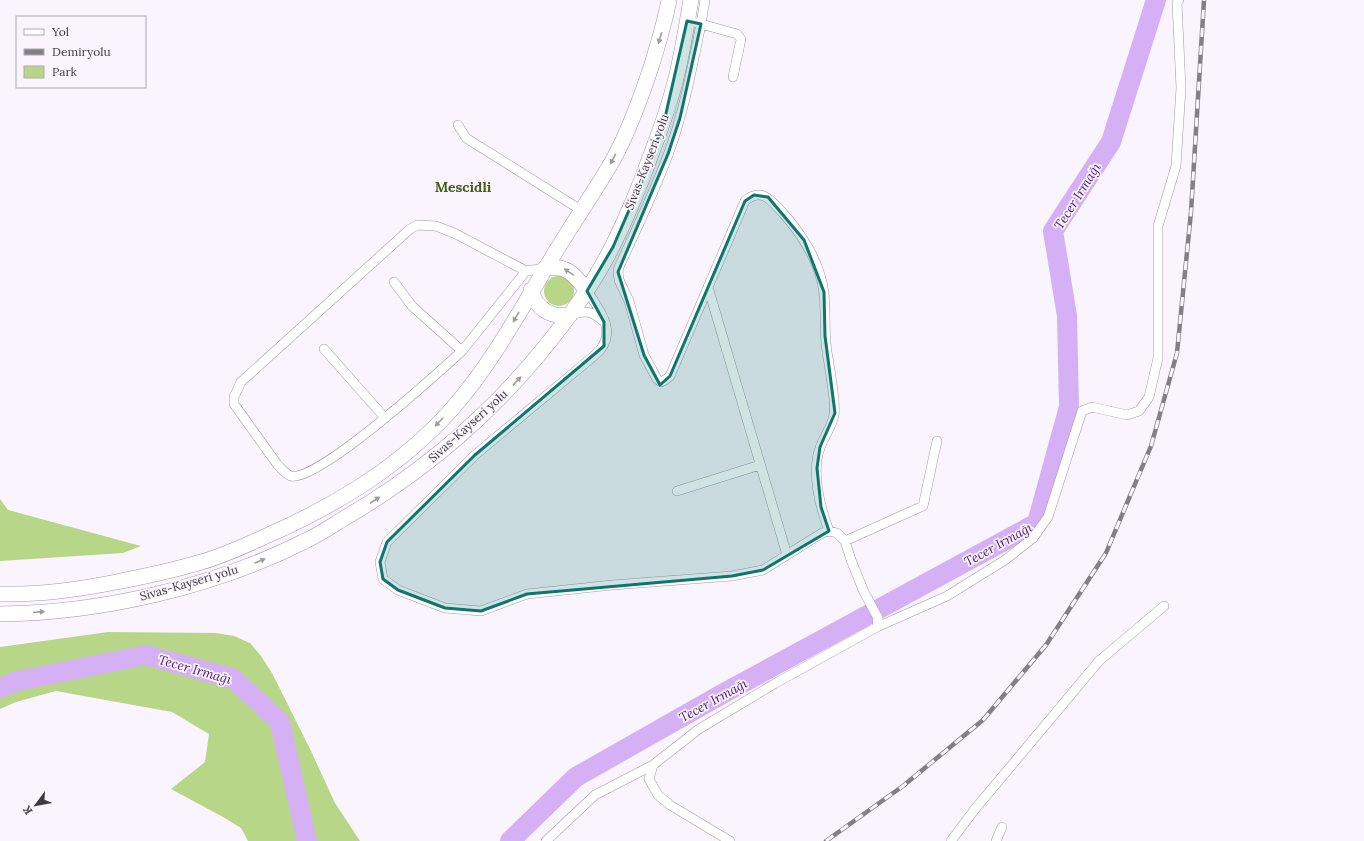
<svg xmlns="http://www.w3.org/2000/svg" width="1364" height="841" font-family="Lora,serif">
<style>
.green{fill:#b8d688}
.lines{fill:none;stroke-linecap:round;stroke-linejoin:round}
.river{stroke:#d5b0f4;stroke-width:20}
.minor-casing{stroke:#a19aa8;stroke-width:10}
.trunk-casing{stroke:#a19aa8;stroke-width:16}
.minor{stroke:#fff;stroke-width:9}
.trunk{stroke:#fff;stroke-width:15}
.rail-casing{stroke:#827f86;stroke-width:4.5}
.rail{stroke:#f9f4fd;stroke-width:3;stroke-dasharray:9;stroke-linecap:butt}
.oneway{fill:#9e9ca0}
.marked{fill:#0f766e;fill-opacity:0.2;stroke:#0f766e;stroke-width:3;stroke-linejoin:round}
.labels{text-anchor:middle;stroke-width:3.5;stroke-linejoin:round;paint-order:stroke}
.street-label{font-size:12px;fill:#3d3a40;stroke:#f9f4fd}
.water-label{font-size:13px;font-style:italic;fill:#541578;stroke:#f9f4fd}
.quarter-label{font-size:14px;font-weight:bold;fill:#465c14;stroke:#f9f4fd}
</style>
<rect width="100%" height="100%" fill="#f9f4fd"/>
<path class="green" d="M544 291a15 15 0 1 1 30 0a15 15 0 1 1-30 0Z
M0,499L8,510L141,546L123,553L0,561Z
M108,632L216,633L234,636L250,643L261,656L272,673L310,749L335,803L360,841H248L241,828L223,817L171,789L205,762L209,734L172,712L56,691L16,702L0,709V647Z"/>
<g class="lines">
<path class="river" d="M0,688L17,681L146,655L234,679L280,722L307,841
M510,841L576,777L724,693L1037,523L1069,407L1067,316L1053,231L1111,142L1156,0"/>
<g class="minor-casing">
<path id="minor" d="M687,21L701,24L705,0
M733,77L741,39L737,34L701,24C692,68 684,112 668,155C654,193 636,230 619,267L618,272L619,280L629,301L644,355L657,379L661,382L665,380L670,376L745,201C761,187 771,200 782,212C802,234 821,264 824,294C826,313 824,332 827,352C830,368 832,383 834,399C834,404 835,410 834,415C832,427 824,436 820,448C811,472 820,507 829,531
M458,125L466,138L581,210
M394,282L412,306L462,351C438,373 318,482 291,476C285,474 281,468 277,464L234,404V397L241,382L410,229L417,225L436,226L456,234L526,271L545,268
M708,287L787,555
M587,291C601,311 619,335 595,355L475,455L387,542L380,562L383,579L398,590L445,608L481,611L527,594L612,585L732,576L763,570L822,533L829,531L837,533L845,541L851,560L864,592L878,618L877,627L774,684L699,729L653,765L649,779L658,795L670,805L730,841
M572,315C585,309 593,312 603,321
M324,349L385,418
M462,351L526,271
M677,491L760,465
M845,541L923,506L937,441
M877,627L947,596L1005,560L1033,538L1048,517L1082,411L1092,407L1127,415L1139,411L1149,397L1158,358V226L1176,166L1181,88L1177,3L1179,0
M546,841L595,795L653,765
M951,841L975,809L1099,661L1164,606
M996,841L1002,827"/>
</g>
<g class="trunk-casing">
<path id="trunk" d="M545,268C568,265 574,274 587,291
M531,290C536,309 551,318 570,315
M0,594C37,595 75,590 111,583C142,577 172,571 201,562C223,556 244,546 264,537C335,506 400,467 452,409C496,359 526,299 561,243C578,215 597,188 613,160C630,129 642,95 653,61C659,41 665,21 669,0
M0,614C100,613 214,587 303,542C317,536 330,527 343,519C422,473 492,414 549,342C573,312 596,280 613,245C628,215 641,183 652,152C663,123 673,95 679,65C684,43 687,22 691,0"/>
</g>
<use href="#minor" class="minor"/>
<use href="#trunk" class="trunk"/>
<g class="rail-casing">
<path id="rail" d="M826,841L903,786L983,720L1046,645L1106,553L1151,446L1177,353L1191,212L1204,0"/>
</g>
<use href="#rail" class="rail"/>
</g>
<defs><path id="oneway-solid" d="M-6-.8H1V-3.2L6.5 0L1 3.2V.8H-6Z"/></defs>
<g class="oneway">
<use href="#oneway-solid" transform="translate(660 38) rotate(107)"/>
<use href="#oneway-solid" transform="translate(613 159) rotate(118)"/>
<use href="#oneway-solid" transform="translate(569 272) rotate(-146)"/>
<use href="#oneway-solid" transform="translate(516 317) rotate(120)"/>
<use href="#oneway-solid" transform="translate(517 381) rotate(-47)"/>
<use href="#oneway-solid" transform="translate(439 422) rotate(134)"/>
<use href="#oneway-solid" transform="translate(375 500) rotate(-33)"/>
<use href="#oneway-solid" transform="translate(260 561) rotate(-23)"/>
<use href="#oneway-solid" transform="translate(39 612) rotate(-5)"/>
</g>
<path class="marked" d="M687,21L701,24L680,118L668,154L618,272L644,355L660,385L670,376L745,201L754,195L768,197L804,240L824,292L825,336L835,413L820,447L817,468L821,507L829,531L763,570L732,576L527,594L481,611L445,608L398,590L383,579L380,562L387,542L475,455L604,346V322L587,291L613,247L643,178L664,122Z"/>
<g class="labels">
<g class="street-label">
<text transform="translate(647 162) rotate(-69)" y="4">Sivas-Kayseri yolu</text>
<text transform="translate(468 426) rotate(-42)" y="4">Sivas-Kayseri yolu</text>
<text transform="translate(189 583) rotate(-16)" y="4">Sivas-Kayseri yolu</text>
</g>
<g class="water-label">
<text transform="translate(1077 196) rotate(-58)" y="5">Tecer Irmağı</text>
<text transform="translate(998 544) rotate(-29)" y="5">Tecer Irmağı</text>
<text transform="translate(195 669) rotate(16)" y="5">Tecer Irmağı</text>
<text transform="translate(713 700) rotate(-29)" y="5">Tecer Irmağı</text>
</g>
<g class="quarter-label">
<text x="463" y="192">Mescidli</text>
</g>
</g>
<rect x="16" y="16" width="130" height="72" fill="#f9f4fd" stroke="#aeaab1"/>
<rect x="24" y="29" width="20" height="6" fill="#ffffff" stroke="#aeaab1"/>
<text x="52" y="36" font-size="12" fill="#3d3a40">Yol</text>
<rect x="24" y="49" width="20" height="6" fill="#827f86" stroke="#aeaab1"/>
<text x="52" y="56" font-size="12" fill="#3d3a40">Demiryolu</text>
<rect x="24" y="66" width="20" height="12" fill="#b8d688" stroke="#aeaab1"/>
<text x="52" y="76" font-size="12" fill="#3d3a40">Park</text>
<g transform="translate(36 805) rotate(238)" stroke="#f9f4fd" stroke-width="3" paint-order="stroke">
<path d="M0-3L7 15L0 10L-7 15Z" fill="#3d3a40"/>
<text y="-6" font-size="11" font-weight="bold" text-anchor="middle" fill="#3d3a40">K</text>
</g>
</svg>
